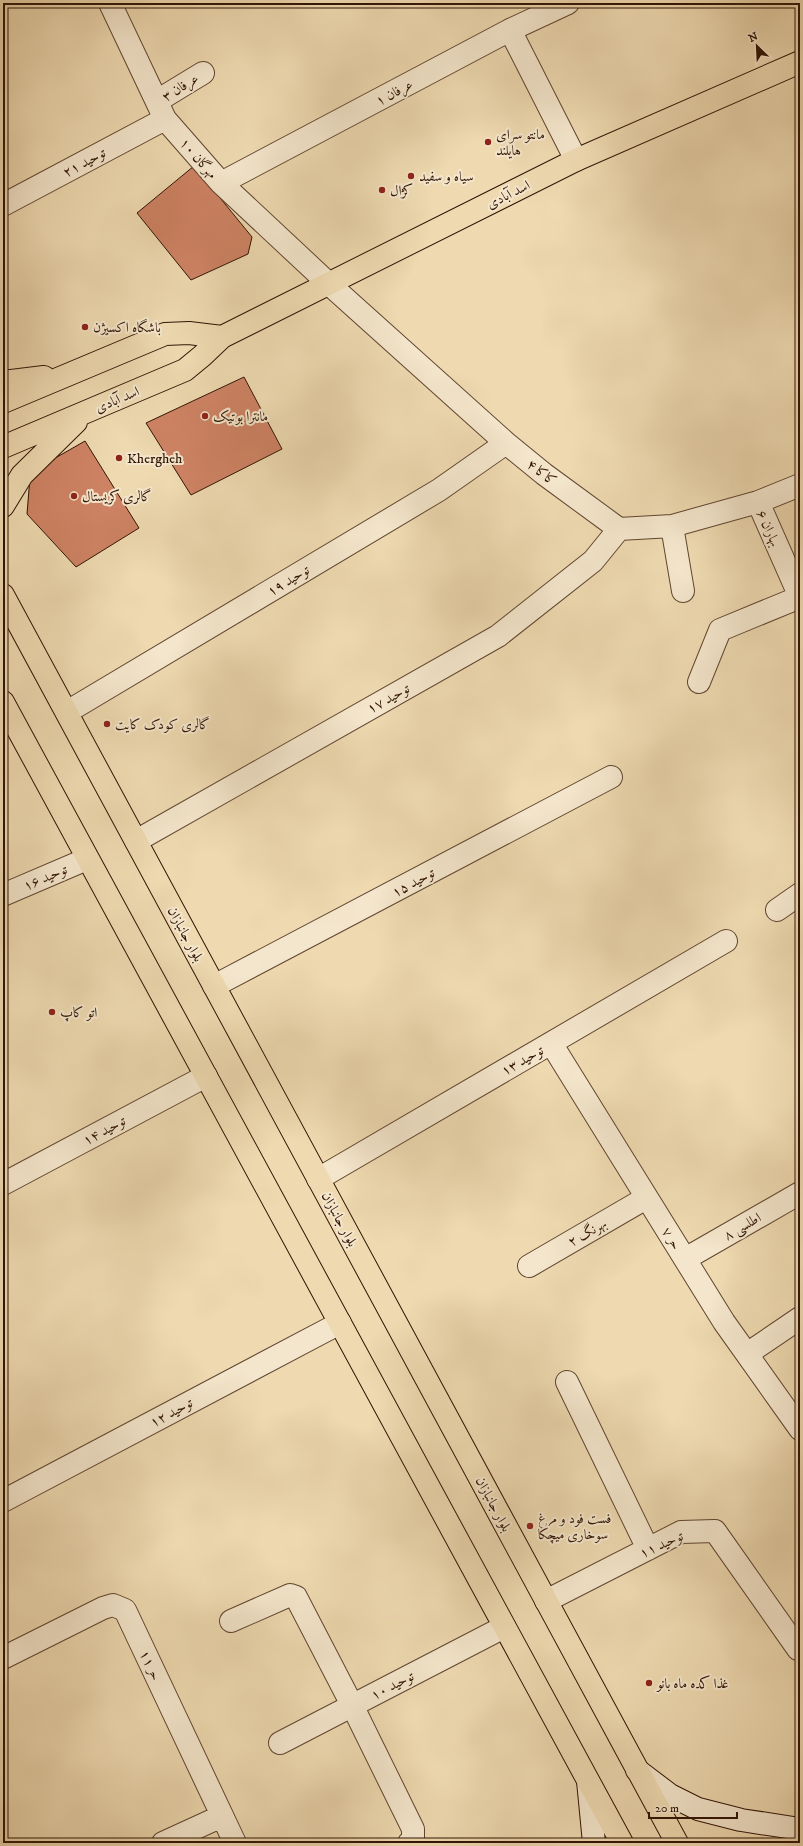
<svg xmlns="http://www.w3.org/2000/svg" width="803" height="1846" font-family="'IM FELL DW Pica',Amiri,serif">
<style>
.building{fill:#ce8364;stroke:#311405}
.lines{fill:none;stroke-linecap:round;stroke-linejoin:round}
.minor-casing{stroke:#604530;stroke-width:24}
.secondary-casing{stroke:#311405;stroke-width:24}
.primary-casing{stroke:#311405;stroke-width:24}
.trunk-casing{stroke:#311405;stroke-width:24}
.minor{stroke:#f4e6cc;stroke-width:22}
.secondary{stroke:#f4e6cc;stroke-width:22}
.primary{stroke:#eed9b0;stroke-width:22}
.trunk{stroke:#eed9b0;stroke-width:22}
.poi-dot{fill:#8f2418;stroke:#f4e6cc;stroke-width:1.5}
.labels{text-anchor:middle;stroke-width:4;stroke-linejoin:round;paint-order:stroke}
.street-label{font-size:14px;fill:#311405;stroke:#f4e6cc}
.poi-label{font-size:14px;fill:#311405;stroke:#f4e6cc;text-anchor:start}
</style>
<rect width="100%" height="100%" fill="#eed9b0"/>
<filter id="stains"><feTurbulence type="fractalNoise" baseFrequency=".005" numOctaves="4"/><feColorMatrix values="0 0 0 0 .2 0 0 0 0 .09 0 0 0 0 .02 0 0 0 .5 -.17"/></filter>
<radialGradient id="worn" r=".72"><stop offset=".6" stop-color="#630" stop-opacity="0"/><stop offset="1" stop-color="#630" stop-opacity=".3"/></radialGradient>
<path class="building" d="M194,166L252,237L248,254L191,280L137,213Z
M244,377L282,449L191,495L146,423Z
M85,441L139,528L76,567L27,514L31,465L57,457Z"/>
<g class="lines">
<g class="minor-casing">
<path id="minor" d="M110,3L165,119L221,183L329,284L506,443L544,474L619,529L672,526L758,502L800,485
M510,30L576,160
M157,101L203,73
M221,183L510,30L568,3
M3,205L165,119
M758,502L800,597
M672,526L683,591
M699,682L720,630L800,597
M67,712L439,490L506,443
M136,841L498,636L593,561L619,529
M3,895L87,859
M777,910L800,894
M214,986L611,777
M551,1043L724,1322L800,1429
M318,1179L726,941
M3,1184L206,1076
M685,1259L800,1193
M529,1266L646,1198
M747,1354L800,1318
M567,1382L648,1549
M3,1501L340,1323
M546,1601L681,1532L715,1531L798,1649
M231,1621L290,1595L296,1597L352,1705L413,1829V1841L409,1843
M3,1658L103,1608L113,1605L125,1610L235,1843
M280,1743L504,1627
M163,1843L222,1816"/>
</g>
<g class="secondary-casing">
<path id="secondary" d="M637,1770L670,1795L698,1809L741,1820L800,1829
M588,1781L594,1843"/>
</g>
<g class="primary-casing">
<path id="primary" d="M3,382L44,377
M3,402L165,334L189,333L222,337
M3,447L185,370L202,356L222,337L576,160L800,62
M3,506L22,475L76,422"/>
</g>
<g class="trunk-casing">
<path id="trunk" d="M3,595L677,1843
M3,702L622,1843"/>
</g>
<use href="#minor" class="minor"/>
<use href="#secondary" class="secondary"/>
<use href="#primary" class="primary"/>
<use href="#trunk" class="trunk"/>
</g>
<g class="poi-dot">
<circle cx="488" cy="142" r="4"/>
<circle cx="411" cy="176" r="4"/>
<circle cx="382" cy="190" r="4"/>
<circle cx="85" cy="327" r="4"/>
<circle cx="205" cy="416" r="4"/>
<circle cx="119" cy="458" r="4"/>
<circle cx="74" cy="496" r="4"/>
<circle cx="107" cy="724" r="4"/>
<circle cx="52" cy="1012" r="4"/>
<circle cx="530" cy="1526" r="4"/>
<circle cx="649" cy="1683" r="4"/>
</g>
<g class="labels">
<g class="street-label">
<text transform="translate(180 87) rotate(-32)" y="5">عرفان ۳</text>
<text transform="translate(394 92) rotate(-28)" y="5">عرفان ۱</text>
<text transform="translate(199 158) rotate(49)" y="5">مهرگان ۱۰</text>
<text transform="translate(84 162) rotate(-28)" y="5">توحید ۲۱</text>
<text transform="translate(508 194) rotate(-27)" y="5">اسد آبادی</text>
<text transform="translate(117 399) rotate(-23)" y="5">اسد آبادی</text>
<text transform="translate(542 472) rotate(38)" y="5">کاکا ۴</text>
<text transform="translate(769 528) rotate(66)" y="5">بهاران ۶</text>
<text transform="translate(288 580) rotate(-31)" y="5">توحید ۱۹</text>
<text transform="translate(388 698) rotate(-29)" y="5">توحید ۱۷</text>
<text transform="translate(45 877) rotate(-23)" y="5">توحید ۱۶</text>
<text transform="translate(413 882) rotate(-28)" y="5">توحید ۱۵</text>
<text transform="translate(186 934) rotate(62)" y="5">بلوار جانبازان</text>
<text transform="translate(522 1060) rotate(-30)" y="5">توحید ۱۳</text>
<text transform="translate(104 1130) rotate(-28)" y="5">توحید ۱۴</text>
<text transform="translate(340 1219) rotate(62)" y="5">بلوار جانبازان</text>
<text transform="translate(742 1226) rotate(-30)" y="5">اطلسی ۸</text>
<text transform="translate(587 1232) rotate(-30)" y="5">بهرنگ ۲</text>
<text transform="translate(672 1238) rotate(58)" y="5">حر ۷</text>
<text transform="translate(171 1412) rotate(-28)" y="5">توحید ۱۲</text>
<text transform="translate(494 1504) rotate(62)" y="5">بلوار جانبازان</text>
<text transform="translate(661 1544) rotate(-24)" y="5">توحید ۱۱</text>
<text transform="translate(151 1665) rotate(65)" y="5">حر ۱۱</text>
<text transform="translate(392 1685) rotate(-27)" y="5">توحید ۱۰</text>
</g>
<g class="poi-label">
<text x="496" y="139">مانتو سرای<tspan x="496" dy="16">هایلند</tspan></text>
<text x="419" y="181">سیاه و سفید</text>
<text x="390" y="195">کژال</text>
<text x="93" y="332">باشگاه اکسیژن</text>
<text x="213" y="421">مانترا بوتیک</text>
<text x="127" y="463">Khergheh</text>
<text x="82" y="501">گالری کریستال</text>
<text x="115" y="729">گالری کودک کایت</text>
<text x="60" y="1017">اتو کاپ</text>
<text x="538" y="1523">فست فود و مرغ<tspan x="538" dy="16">سوخاری میچکا</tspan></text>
<text x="657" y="1688">غذا کده ماه بانو</text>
</g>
</g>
<rect width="803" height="1846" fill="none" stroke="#eed9b0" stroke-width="16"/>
<rect x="4" y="4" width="795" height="1838" fill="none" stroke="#311405" stroke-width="2"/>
<rect x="8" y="8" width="787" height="1830" fill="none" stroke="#311405"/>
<g transform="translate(757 46) rotate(336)" stroke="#f4e6cc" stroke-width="3" paint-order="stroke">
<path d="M0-3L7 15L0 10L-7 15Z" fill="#311405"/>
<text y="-6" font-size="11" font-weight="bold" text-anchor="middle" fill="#311405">N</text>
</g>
<path d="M649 1812v6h88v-6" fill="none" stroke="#311405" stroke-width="2"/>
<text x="655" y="1812" font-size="12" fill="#311405" stroke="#f4e6cc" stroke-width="3" paint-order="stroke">20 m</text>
<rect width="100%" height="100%" filter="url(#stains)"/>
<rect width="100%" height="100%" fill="url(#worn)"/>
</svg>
